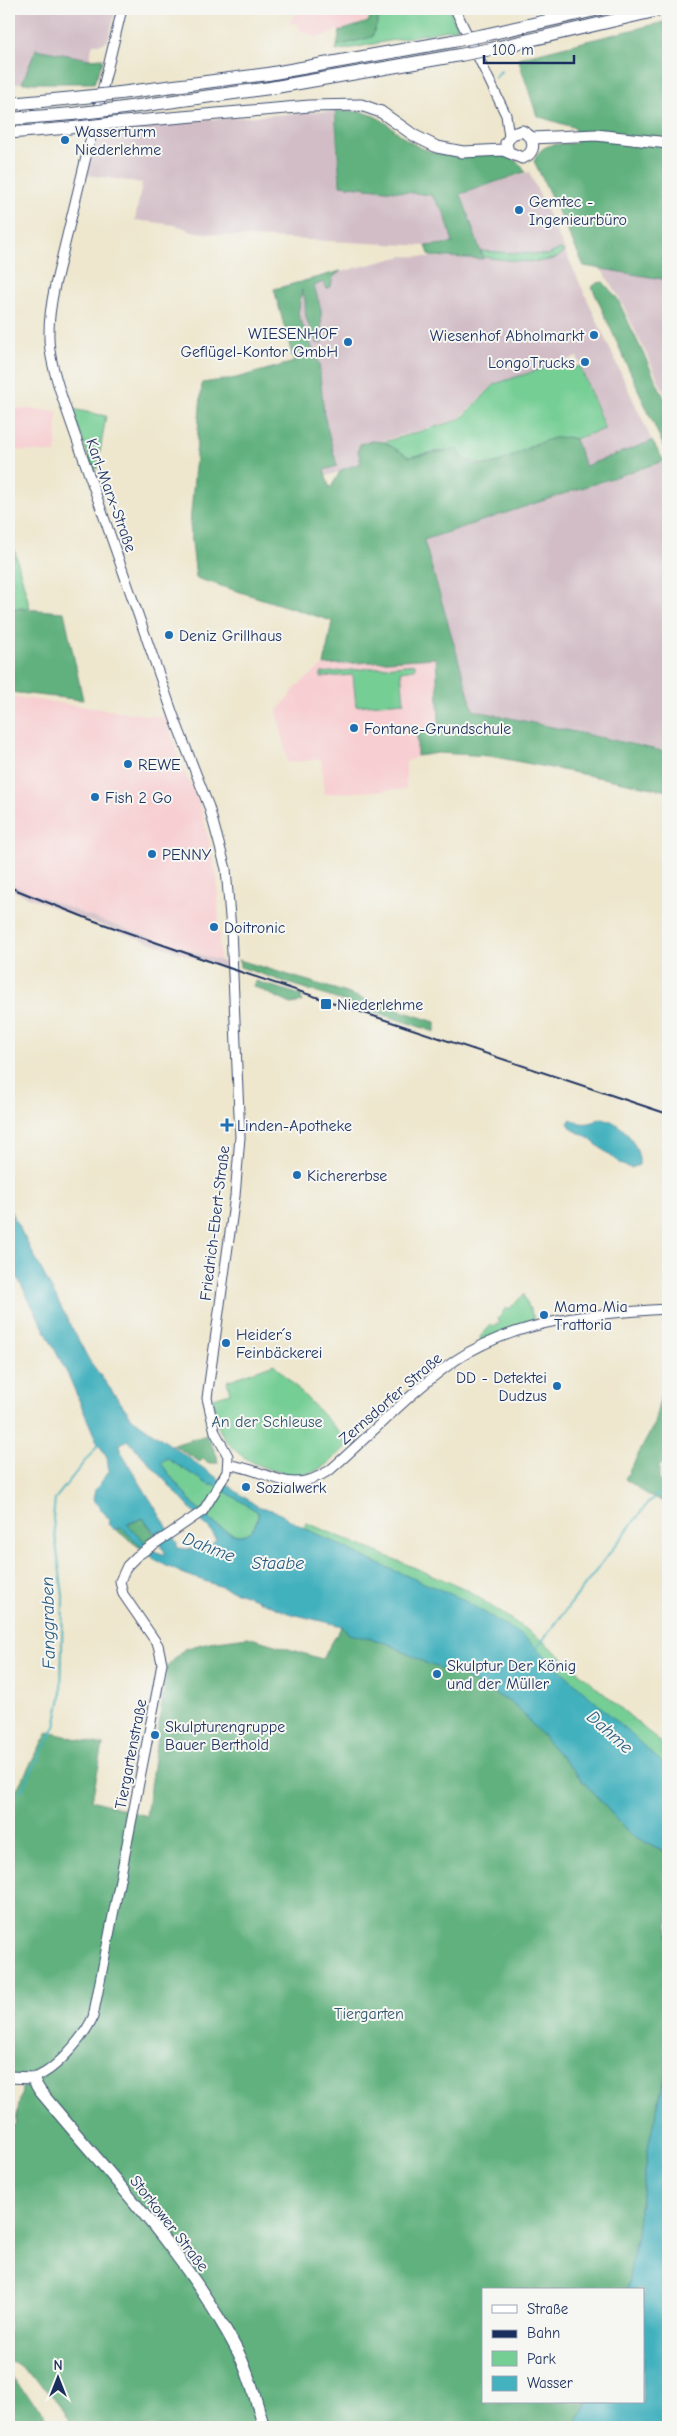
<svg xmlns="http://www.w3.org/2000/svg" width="677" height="2436" font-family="'Comic Neue',sans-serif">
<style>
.built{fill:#f7cfd2}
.industrial{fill:#d2bdc6}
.green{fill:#75ce94;stroke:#487e79}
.forest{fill:#60b17e;stroke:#3e706e}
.water{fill:#43b1be;stroke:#2f708e;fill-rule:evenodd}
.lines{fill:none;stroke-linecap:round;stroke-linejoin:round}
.stream{stroke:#43b1be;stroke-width:2}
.minor-casing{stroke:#3b4b6f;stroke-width:11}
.major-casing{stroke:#3b4b6f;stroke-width:13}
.highway-casing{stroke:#3b4b6f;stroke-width:14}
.minor{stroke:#fff;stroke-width:9}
.major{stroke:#fff;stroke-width:11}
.highway{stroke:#fff;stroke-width:12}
.rail{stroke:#1b2f5e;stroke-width:2}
.major-bridge-casing{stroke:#3b4b6f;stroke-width:13;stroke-linecap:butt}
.highway-bridge-casing{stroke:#3b4b6f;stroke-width:14;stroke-linecap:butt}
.major-bridge{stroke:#fff;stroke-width:11}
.highway-bridge{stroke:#fff;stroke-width:12}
.poi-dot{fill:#1f6fb2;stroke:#f6f6f2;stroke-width:2}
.labels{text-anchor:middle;stroke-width:4;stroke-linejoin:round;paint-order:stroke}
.poi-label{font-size:16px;fill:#1b2f5e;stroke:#f6f6f2;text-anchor:start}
.street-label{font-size:16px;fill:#1b2f5e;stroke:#f6f6f2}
.park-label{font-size:16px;fill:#32576c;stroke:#f6f6f2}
.water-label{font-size:18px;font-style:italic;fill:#295c80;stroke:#f6f6f2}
</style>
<rect width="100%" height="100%" fill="#f6f6f2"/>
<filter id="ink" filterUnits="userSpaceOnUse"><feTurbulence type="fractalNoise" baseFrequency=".02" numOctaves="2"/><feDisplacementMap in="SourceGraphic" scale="10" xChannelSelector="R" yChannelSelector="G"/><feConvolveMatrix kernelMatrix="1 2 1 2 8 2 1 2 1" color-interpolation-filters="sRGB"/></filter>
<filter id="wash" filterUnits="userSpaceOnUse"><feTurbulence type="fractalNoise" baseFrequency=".0096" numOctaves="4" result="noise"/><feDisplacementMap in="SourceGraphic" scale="20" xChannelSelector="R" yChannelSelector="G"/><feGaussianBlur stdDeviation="1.12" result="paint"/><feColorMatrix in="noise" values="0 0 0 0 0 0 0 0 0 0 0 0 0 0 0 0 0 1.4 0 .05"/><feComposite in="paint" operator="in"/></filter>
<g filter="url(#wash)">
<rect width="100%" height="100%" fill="#eee7ce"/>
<path class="built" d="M300,9H372L367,21L317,38L299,29V24L289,23Z
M9,408L57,411L56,453L9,450Z
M435,658L439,723L417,732V757L406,762V789L324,794L321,759L288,763L277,712L296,687L322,666Z
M9,696L166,718L180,762L201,808L217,875L220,961L86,915L9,883V799H11Z"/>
<path class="industrial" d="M9,9H116L108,41L101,44H93L89,59L36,49L22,83L9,84Z
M334,111L339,185L431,195L445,214L453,243L426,246L230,236L189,231L188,229L175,225L135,220L142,183L87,175L99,131L197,120Z
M529,172L652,441L585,466L576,440L606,429L577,357L494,384L463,415L455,420L361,447L364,465L326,476L274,289L403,256L483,259L462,194Z
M601,269L668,280V400L618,295Z
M664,462L668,471V751L473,710L425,540Z
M9,883L86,915L226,963L225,968L85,920L9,889Z"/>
<path class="green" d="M382,9H449L458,28L336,51L337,46L372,37Z
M560,249L564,251C555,269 501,259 484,257L481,251L548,255Z
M565,361L572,368L580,366L605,429L575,439L567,437L537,443L503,461L484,465L439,451L409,457L384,442L455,421L464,416L495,384Z
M72,409L106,416L97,469L92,468Z
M9,541H12L30,608H9Z
M415,664V669L401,671L404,702L356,706L353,675L321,677V673Z
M524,1294L525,1299L536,1322L485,1341L481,1340L480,1337L492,1324L494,1327L500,1322L498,1319L505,1309H509Z
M274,1364L350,1443C339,1453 326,1468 310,1473C297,1477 284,1473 272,1470C237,1459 213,1437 213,1398L230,1393L227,1381Z
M166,1458L209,1485H215L258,1512C258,1519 255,1527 249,1532C225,1550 173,1480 161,1463Z
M307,1523L466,1589L543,1641L668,1749V1768L379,1564L304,1528Z"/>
<path class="forest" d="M373,9H382L372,37L337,46L340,31L368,22Z
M668,21V280L584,266L534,161C542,141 557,145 576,143L575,128L537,116L518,58Z
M36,49L89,59L102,58L103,61L94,83H22Z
M335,111C346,111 359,110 369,114C386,120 396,132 410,142C419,148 431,152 442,154C470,161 509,141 525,172L461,194L483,259L430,256L426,246L453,243L445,214L431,195L340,185Z
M341,271L333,277L331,286L326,289L324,282L314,286L321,309L322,343H317C313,335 308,326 306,317C304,306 307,302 302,290L298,314L319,364L324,415L337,466L324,470L330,489L341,470L361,463L358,450L360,444L371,441L384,442L409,457L457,449C460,453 464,459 468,461C500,480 538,427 575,439L585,466L652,441L664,461L424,540L473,710L668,752V791L490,756L438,753L417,756V733L439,723L436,658L324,665L332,621L196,578L190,525L202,383L236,378L294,362L274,289Z
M603,282L617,298L668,406V456L592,287L597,283Z
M9,608L64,612L83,700L9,692Z
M239,960L325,986L435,1022V1032L240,967Z
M255,981L301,995L302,1002L291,1004L253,986Z
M663,1388L668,1389V1457L659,1467V1480L665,1487H668V1504L645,1493L625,1479L653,1427Z
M207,1435L217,1456L218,1463H208L203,1459L200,1462L173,1445Z
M143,1518L155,1535L140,1548L116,1530Z
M342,1626L349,1634L385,1642L428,1664L459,1674L515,1705L631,1835L668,1853V2064L649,2143L637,2233L627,2290H483V2402H588L577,2426L574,2427H73C60,2399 35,2376 9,2360V2126L15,2125L23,2084L9,2081V1803L48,1732L103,1745L92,1800L146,1816L167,1667L184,1649L209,1642L248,1637L322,1659Z
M9,2375L45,2414L47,2427H9Z"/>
<path class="water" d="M601,1118C621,1120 641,1146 639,1165L631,1168L622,1165L587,1137L572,1129L568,1123L571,1119C582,1126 590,1124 601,1118Z
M9,1208L89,1360L132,1418L257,1506L275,1511L304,1528L379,1564L460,1598L523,1636L668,1768V1853L631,1835L515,1705L459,1674L428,1664L385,1642L349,1634L342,1626L288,1613L251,1597L184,1574L156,1561L121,1527L115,1530L108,1524L110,1520L93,1500L95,1490L109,1472L107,1457L97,1442L69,1377L9,1261ZM128,1440L210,1530L216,1538L208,1551L177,1548V1543L122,1454L120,1444ZM167,1458L209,1485H215L258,1512C259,1519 255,1527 249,1532C225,1551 173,1480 161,1463ZM143,1518L156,1534L166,1555L154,1551L127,1524Z
M668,2064V2427H574L588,2402H643V2290H627L637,2233L649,2143Z"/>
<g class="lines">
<path class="stream" d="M495,78L501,71
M536,1649L648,1503L665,1487
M21,1791L55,1727L61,1697L63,1596L53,1519L55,1499L100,1442
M9,1810L16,1796"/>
</g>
</g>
<g filter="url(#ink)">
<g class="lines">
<g class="minor-casing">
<path id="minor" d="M455,9L506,115L509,137
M229,1465C270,1469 287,1498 330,1470C371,1435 412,1390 456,1360C518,1319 596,1313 668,1309
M32,2078C53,2074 84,2037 93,2017L158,1686L162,1663L158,1645L123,1594L120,1581L127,1566L137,1556L203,1511L227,1472L228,1456L215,1432L207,1398L235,1196L240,1137L231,929L226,869L209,807L174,717L65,406C48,357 44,336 55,285L122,9"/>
</g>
<g class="major-casing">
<path id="major" d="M113,123L310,106L361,105L381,112L415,136L437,147L463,152L503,150L522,158C532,155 535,147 531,137L522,131L512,134L506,143L508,152
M9,133L69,128
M532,138L596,135L668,143
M9,2077L32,2078L40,2091C110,2176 187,2254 238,2352C250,2375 256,2402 264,2427"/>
</g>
<g class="highway-casing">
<path id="highway" d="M484,35L600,9
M491,49L663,9
M120,93L268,74L453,41
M9,104L75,98
M116,109L270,88L460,55
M9,119L72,114"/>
</g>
<use href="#minor" class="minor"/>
<use href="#major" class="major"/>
<use href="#highway" class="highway"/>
<path class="rail" d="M9,887L89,919L229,968L668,1114"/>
<g class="major-bridge-casing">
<path id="major-bridge" d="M69,128L113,123"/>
</g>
<g class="highway-bridge-casing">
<path id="highway-bridge" d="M453,41L484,35
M460,55L491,49
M75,98L120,93
M72,114L116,109"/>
</g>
<use href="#major-bridge" class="major-bridge"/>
<use href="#highway-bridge" class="highway-bridge"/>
</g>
</g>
<g class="poi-dot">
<circle cx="65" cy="140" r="5"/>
<circle cx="519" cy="210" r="5"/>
<circle cx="594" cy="335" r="5"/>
<circle cx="348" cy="342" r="5"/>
<circle cx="585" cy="362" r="5"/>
<circle cx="169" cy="635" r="5"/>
<circle cx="354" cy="728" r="5"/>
<circle cx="128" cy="764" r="5"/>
<circle cx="95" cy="797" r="5"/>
<circle cx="152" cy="854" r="5"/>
<circle cx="214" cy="927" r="5"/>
<rect x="320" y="998" width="12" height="12" rx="2.5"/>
<path d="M224.5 1117.5h5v5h5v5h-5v5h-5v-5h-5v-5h5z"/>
<circle cx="297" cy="1175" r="5"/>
<circle cx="544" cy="1315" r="5"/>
<circle cx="226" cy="1343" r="5"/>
<circle cx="557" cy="1386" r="5"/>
<circle cx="246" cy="1487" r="5"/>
<circle cx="437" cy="1674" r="5"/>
<circle cx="155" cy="1735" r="5"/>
</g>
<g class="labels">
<g class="poi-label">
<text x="75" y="137">Wasserturm<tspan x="75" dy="18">Niederlehme</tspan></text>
<text x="529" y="207">Gemtec -<tspan x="529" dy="18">Ingenieurbüro</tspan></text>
<text x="338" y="339" text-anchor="end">WIESENHOF<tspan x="338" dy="18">Geflügel-Kontor GmbH</tspan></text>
<text x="584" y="341" text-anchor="end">Wiesenhof Abholmarkt</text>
<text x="575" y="368" text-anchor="end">LongoTrucks</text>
<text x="179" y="641">Deniz Grillhaus</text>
<text x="364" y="734">Fontane-Grundschule</text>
<text x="138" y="770">REWE</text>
<text x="105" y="803">Fish 2 Go</text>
<text x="162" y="860">PENNY</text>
<text x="224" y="933">Doitronic</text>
<text x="337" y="1010">Niederlehme</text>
<text x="237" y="1131">Linden-Apotheke</text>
<text x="307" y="1181">Kichererbse</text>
<text x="554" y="1312">Mama Mia<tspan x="554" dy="18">Trattoria</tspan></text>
<text x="236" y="1340">Heider´s<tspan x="236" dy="18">Feinbäckerei</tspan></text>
<text x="547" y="1383" text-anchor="end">DD - Detektei<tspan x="547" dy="18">Dudzus</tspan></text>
<text x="256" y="1493">Sozialwerk</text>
<text x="447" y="1671">Skulptur Der König<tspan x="447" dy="18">und der Müller</tspan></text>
<text x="165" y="1732">Skulpturengruppe<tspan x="165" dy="18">Bauer Berthold</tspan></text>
</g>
<g class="street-label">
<text transform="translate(112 495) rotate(70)" y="6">Karl-Marx-Straße</text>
<text transform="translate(214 1223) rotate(-83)" y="6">Friedrich-Ebert-Straße</text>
<text transform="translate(390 1398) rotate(-41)" y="6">Zernsdorfer Straße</text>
<text transform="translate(130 1754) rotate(-79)" y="6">Tiergartenstraße</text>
<text transform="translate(170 2223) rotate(52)" y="6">Storkower Straße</text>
</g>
<g class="park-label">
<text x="267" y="1427">An der Schleuse</text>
<text x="369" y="2019">Tiergarten</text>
</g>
<g class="water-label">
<text transform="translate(209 1547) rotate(21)" y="6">Dahme</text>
<text x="278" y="1569">Staabe</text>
<text transform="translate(48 1623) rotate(-91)" y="6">Fanggraben</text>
<text transform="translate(610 1732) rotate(42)" y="6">Dahme</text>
</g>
</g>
<rect width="677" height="2436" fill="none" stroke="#f6f6f2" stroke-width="30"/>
<rect x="482" y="2288" width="162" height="115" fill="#f6f6f2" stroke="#9ea6b7"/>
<rect x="492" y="2305" width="25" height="8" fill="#ffffff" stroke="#9ea6b7"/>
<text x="527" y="2314" font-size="15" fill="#1b2f5e">Straße</text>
<rect x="492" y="2330" width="25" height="8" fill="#1b2f5e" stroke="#9ea6b7"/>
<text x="527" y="2338" font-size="15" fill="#1b2f5e">Bahn</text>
<rect x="492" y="2351" width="25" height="15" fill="#75ce94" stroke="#9ea6b7"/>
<text x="527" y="2364" font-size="15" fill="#1b2f5e">Park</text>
<rect x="492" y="2376" width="25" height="15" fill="#43b1be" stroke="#9ea6b7"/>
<text x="527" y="2388" font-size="15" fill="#1b2f5e">Wasser</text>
<g transform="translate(58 2378)" stroke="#f6f6f2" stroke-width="4" paint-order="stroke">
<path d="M0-4L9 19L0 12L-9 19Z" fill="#1b2f5e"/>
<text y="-8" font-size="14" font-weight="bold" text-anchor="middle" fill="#1b2f5e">N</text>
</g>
<path d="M484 55v8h90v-8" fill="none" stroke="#1b2f5e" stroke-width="2.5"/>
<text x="492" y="55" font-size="15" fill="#1b2f5e" stroke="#f6f6f2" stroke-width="4" paint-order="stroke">100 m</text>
</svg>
